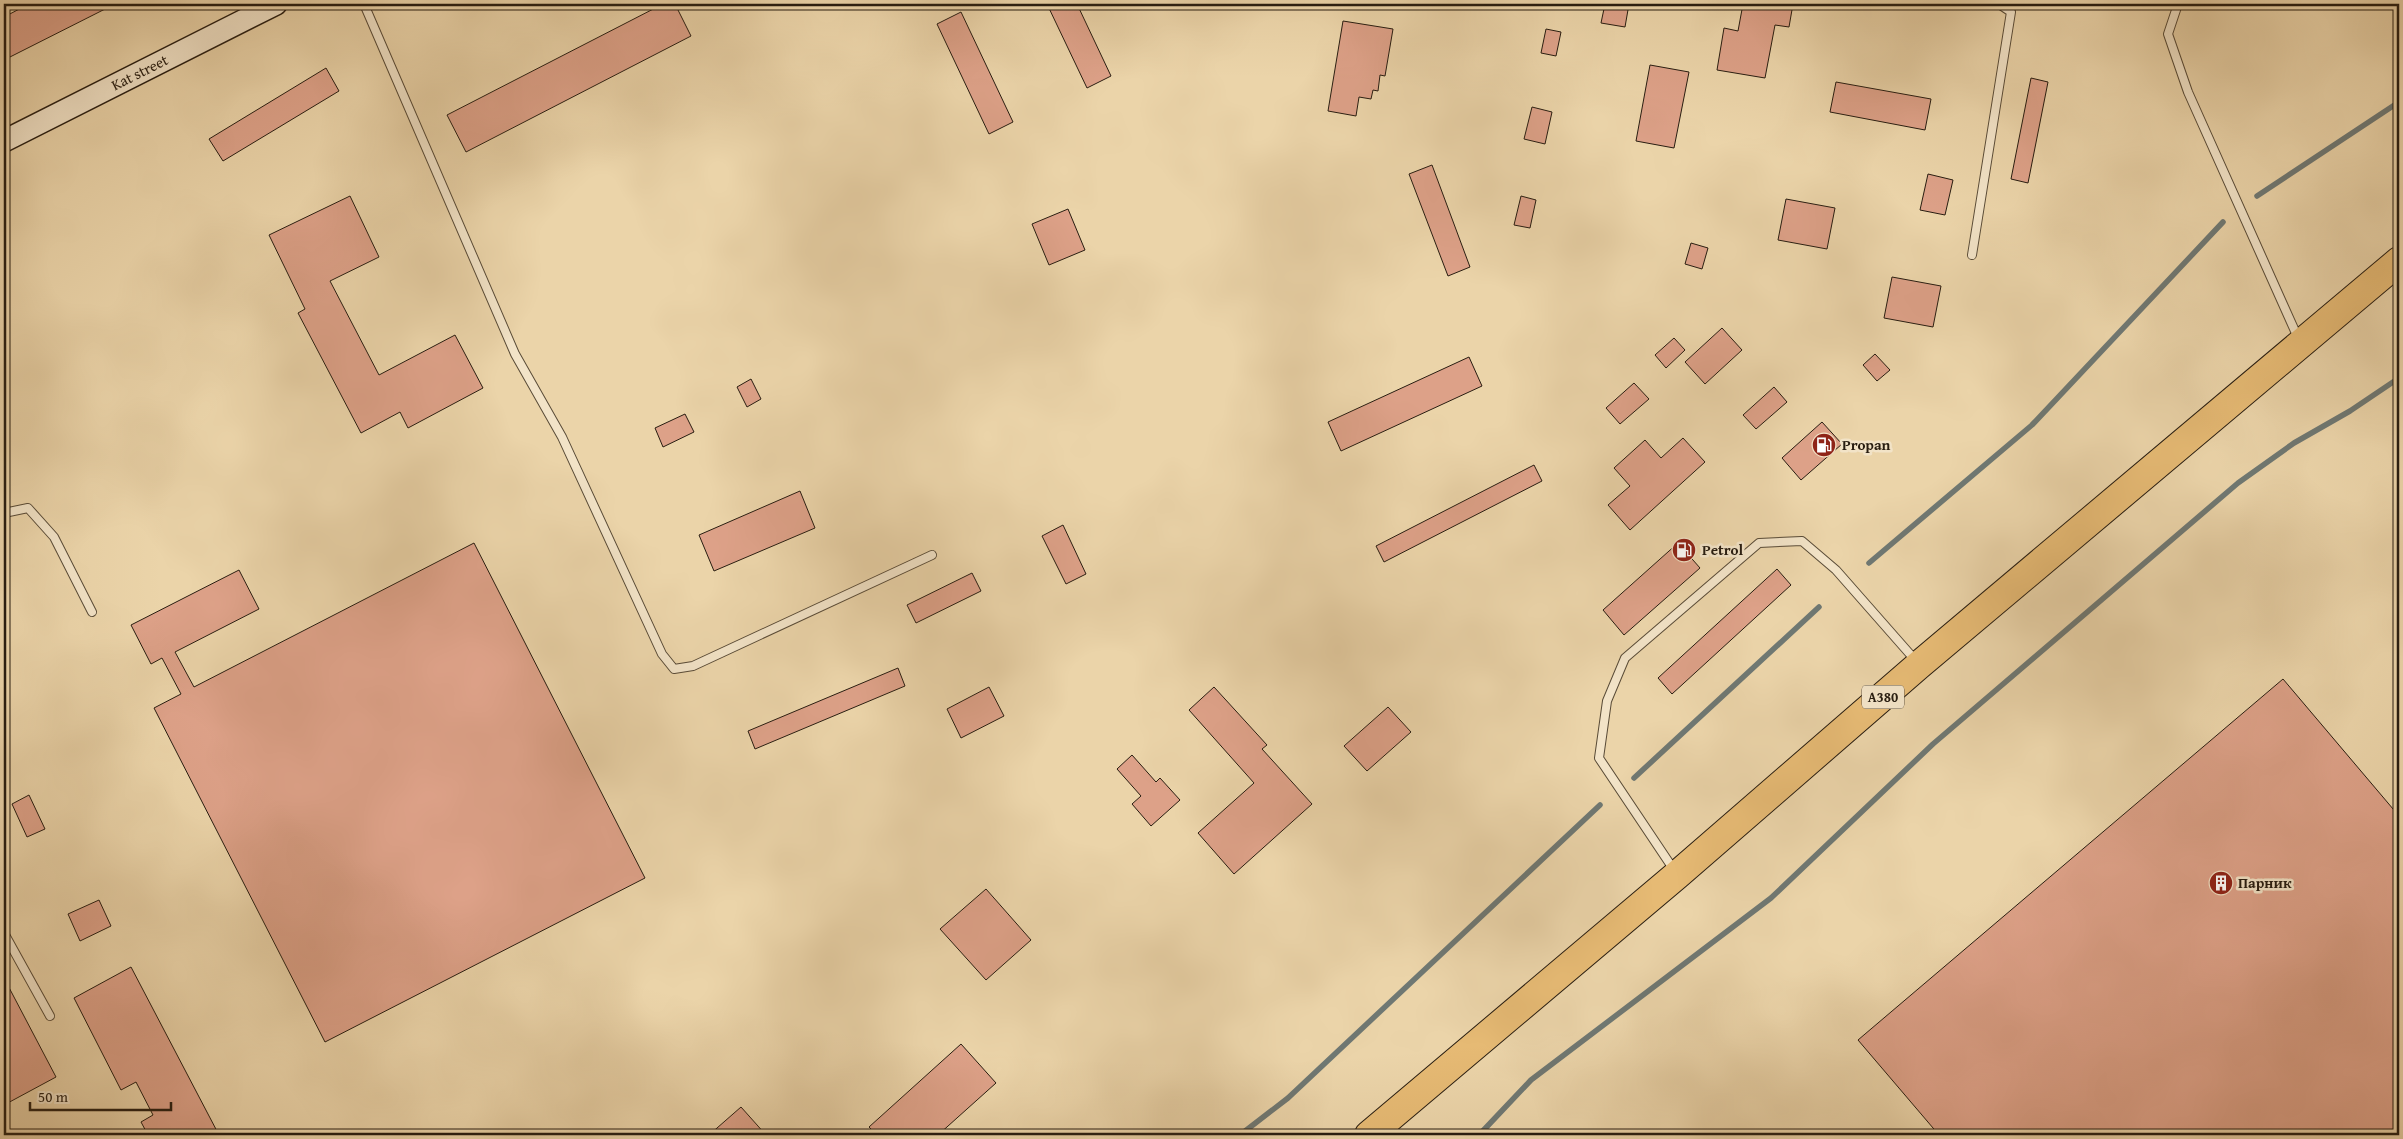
<svg xmlns="http://www.w3.org/2000/svg" width="2403" height="1139" font-family="'Gentium Book Plus',serif">
<style>
.lines{fill:none;stroke-linecap:round;stroke-linejoin:round}
.stream{stroke:#6f7873;stroke-width:5.5}
.building{fill:#dda188;stroke:#281d11}
.lane-casing{stroke:#594b37;stroke-width:10}
.secondary-casing{stroke:#281d11;stroke-width:24}
.highway-casing{stroke:#281d11;stroke-width:30}
.lane{stroke:#f2e3c7;stroke-width:8}
.secondary{stroke:#f2e3c7;stroke-width:21}
.highway{stroke:#e6ba74;stroke-width:28}
.labels{text-anchor:middle;stroke-width:5;stroke-linejoin:round;paint-order:stroke}
.shield{fill:#f2e3c7;stroke:#655848;stroke-width:1}
.shield-label{font-size:14px;font-weight:bold;fill:#281d11}
.street-label{font-size:15px;fill:#281d11;stroke:#f2e3c7}
.poi-label{font-size:15px;font-weight:bold;fill:#281d11;stroke:#f2e3c7;text-anchor:start}
</style>
<rect width="100%" height="100%" fill="#ebd4a9"/>
<filter id="stains"><feTurbulence type="fractalNoise" baseFrequency=".004" numOctaves="4"/><feColorMatrix values="0 0 0 0 .2 0 0 0 0 .09 0 0 0 0 .02 0 0 0 .5 -.17"/></filter>
<radialGradient id="worn" r=".72"><stop offset=".6" stop-color="#630" stop-opacity="0"/><stop offset="1" stop-color="#630" stop-opacity=".3"/></radialGradient>
<g class="lines">
<path class="stream" d="M2257,196L2399,102
M1869,563L2032,425L2223,222
M1634,778L1819,607
M1240,1135L1288,1098L1600,805
M1479,1135L1531,1080L1771,898L1933,744L2238,483L2294,443L2350,411L2399,378"/>
</g>
<path class="building" d="M29,4H115L4,60V17Z
M663,4H675L691,36L466,152L447,115Z
M1047,4H1077L1111,76L1087,88Z
M1605,4H1629L1625,27L1601,23Z
M1743,4H1793L1789,27L1775,25L1765,78L1717,70L1724,28L1738,31Z
M961,12L1013,122L989,134L937,24Z
M1343,21L1393,29L1385,76L1380,75L1378,91L1373,90L1371,99L1359,97L1356,116L1328,111Z
M1546,29L1561,32L1556,56L1541,53Z
M1650,65L1689,72L1674,148L1636,141Z
M326,68L339,91L223,161L209,139Z
M2031,78L2048,82L2028,183L2011,179Z
M1836,82L1931,99L1925,130L1830,112Z
M1532,107L1552,112L1545,144L1524,139Z
M1432,165L1470,267L1448,276L1409,174Z
M1928,174L1953,180L1945,215L1920,210Z
M350,196L379,257L330,281L379,375L455,335L483,388L408,428L400,412L361,433L298,313L305,309L269,235Z
M1521,196L1536,200L1530,228L1514,225Z
M1786,199L1835,208L1827,249L1778,240Z
M1068,209L1085,250L1049,265L1032,224Z
M1691,243L1708,248L1702,269L1685,264Z
M1892,277L1941,286L1933,327L1884,318Z
M1722,328L1742,350L1705,384L1685,362Z
M1674,338L1685,350L1666,368L1655,355Z
M1875,354L1890,370L1877,381L1863,365Z
M1469,357L1482,386L1341,451L1328,422Z
M751,379L761,399L747,407L737,387Z
M1634,383L1649,399L1620,424L1606,408Z
M1774,387L1787,402L1756,429L1743,415Z
M685,414L694,432L663,447L655,428Z
M1822,422L1842,444L1801,480L1782,458Z
M1683,438L1705,462L1630,530L1608,505L1630,486L1614,468L1645,440L1661,458Z
M1534,465L1542,481L1384,562L1376,546Z
M800,491L815,528L714,571L699,535Z
M1063,525L1086,574L1066,584L1042,536Z
M474,543L645,878L325,1042L154,708L181,694L162,658L151,664L131,625L239,570L259,609L175,652L194,687Z
M1678,543L1700,568L1624,635L1603,610Z
M1777,569L1791,585L1672,694L1658,678Z
M972,573L981,591L916,623L907,605Z
M898,668L905,686L755,749L748,731Z
M2283,679L2399,816V1135H1939L1858,1040Z
M989,687L1004,716L961,738L947,709Z
M1214,687L1267,745L1262,749L1312,804L1234,874L1198,833L1254,783L1189,710Z
M1388,707L1411,732L1367,771L1344,746Z
M1132,755L1156,782L1160,778L1180,800L1151,826L1132,804L1141,796L1117,769Z
M29,795L45,829L27,837L12,804Z
M986,889L1031,940L986,980L940,929Z
M99,900L111,926L80,941L68,914Z
M131,967L219,1135H148L141,1122L153,1115L136,1082L121,1090L74,998Z
M4,978L56,1077L4,1105Z
M961,1044L996,1083L938,1135H877L869,1127Z
M741,1107L766,1135H709Z"/>
<g class="lines">
<g class="lane-casing">
<path id="lane" d="M364,4L515,354L562,437L662,654L674,669L693,666L932,555
M2178,4L2168,34L2188,92L2299,340
M1972,255L2011,12L1999,4
M4,513L28,508L54,537L92,612
M1674,870L1599,758L1607,701L1625,658L1759,543L1802,541L1836,570L1916,661
M4,933L50,1016"/>
</g>
<g class="secondary-casing">
<g id="secondary">
<path id="s1" d="M4,141L276,4"/>
</g>
</g>
<g class="highway-casing">
<path id="highway" d="M1369,1135L1677,875L1919,665L2399,261"/>
</g>
<use href="#lane" class="lane"/>
<use href="#secondary" class="secondary"/>
<use href="#highway" class="highway"/>
</g>
<defs>
<g id="fuel-disc" transform="scale(1.25)"><circle r="9.5" fill="#8f2418" stroke="#f2e3c7"/><path d="M-5.5-6h7V0h2V4h1.3V-2.5L3-4.5l.8-.8L6-3V5H2.5V1h-1V6h-7ZM-4.2-4.7v3.2H.2V-4.7Z" fill="#fff"/></g>
<g id="building-disc" transform="scale(1.25)"><circle r="9.5" fill="#8f2418" stroke="#f2e3c7"/><path d="M-4-6H4V6H1V3H-1V6H-4ZM-2.5-4.3h1.7v1.8h-1.7ZM.8-4.3h1.7v1.8H.8ZM-2.5-1h1.7V.8h-1.7ZM.8-1h1.7V.8H.8Z" fill="#fff"/></g>
</defs>
<g fill-rule="evenodd">
<use href="#fuel-disc" x="1824" y="445"/>
<use href="#fuel-disc" x="1684" y="550"/>
<use href="#building-disc" x="2221" y="883"/>
</g>
<g class="labels">
<rect class="shield" x="1862" y="685.5" width="42" height="23" rx="4"/>
<g class="shield-label">
<text x="1883" y="702">A380</text>
</g>
<g class="street-label">
<text dy="5" stroke="none"><textPath href="#s1" startOffset="152">Kat street</textPath></text>
</g>
<g class="poi-label">
<text x="1842" y="450">Propan</text>
<text x="1702" y="555">Petrol</text>
<text x="2238" y="888">Парник</text>
</g>
</g>
<rect width="2403" height="1139" fill="none" stroke="#ebd4a9" stroke-width="20"/>
<rect x="5" y="5" width="2393" height="1129" fill="none" stroke="#281d11" stroke-width="2.5"/>
<rect x="10" y="10" width="2383" height="1119" fill="none" stroke="#281d11"/>
<path d="M30 1102v8h141v-8" fill="none" stroke="#281d11" stroke-width="2.5"/>
<text x="38" y="1102" font-size="15" fill="#281d11" stroke="#f2e3c7" stroke-width="4" paint-order="stroke">50 m</text>
<rect width="100%" height="100%" filter="url(#stains)"/>
<rect width="100%" height="100%" fill="url(#worn)"/>
</svg>
